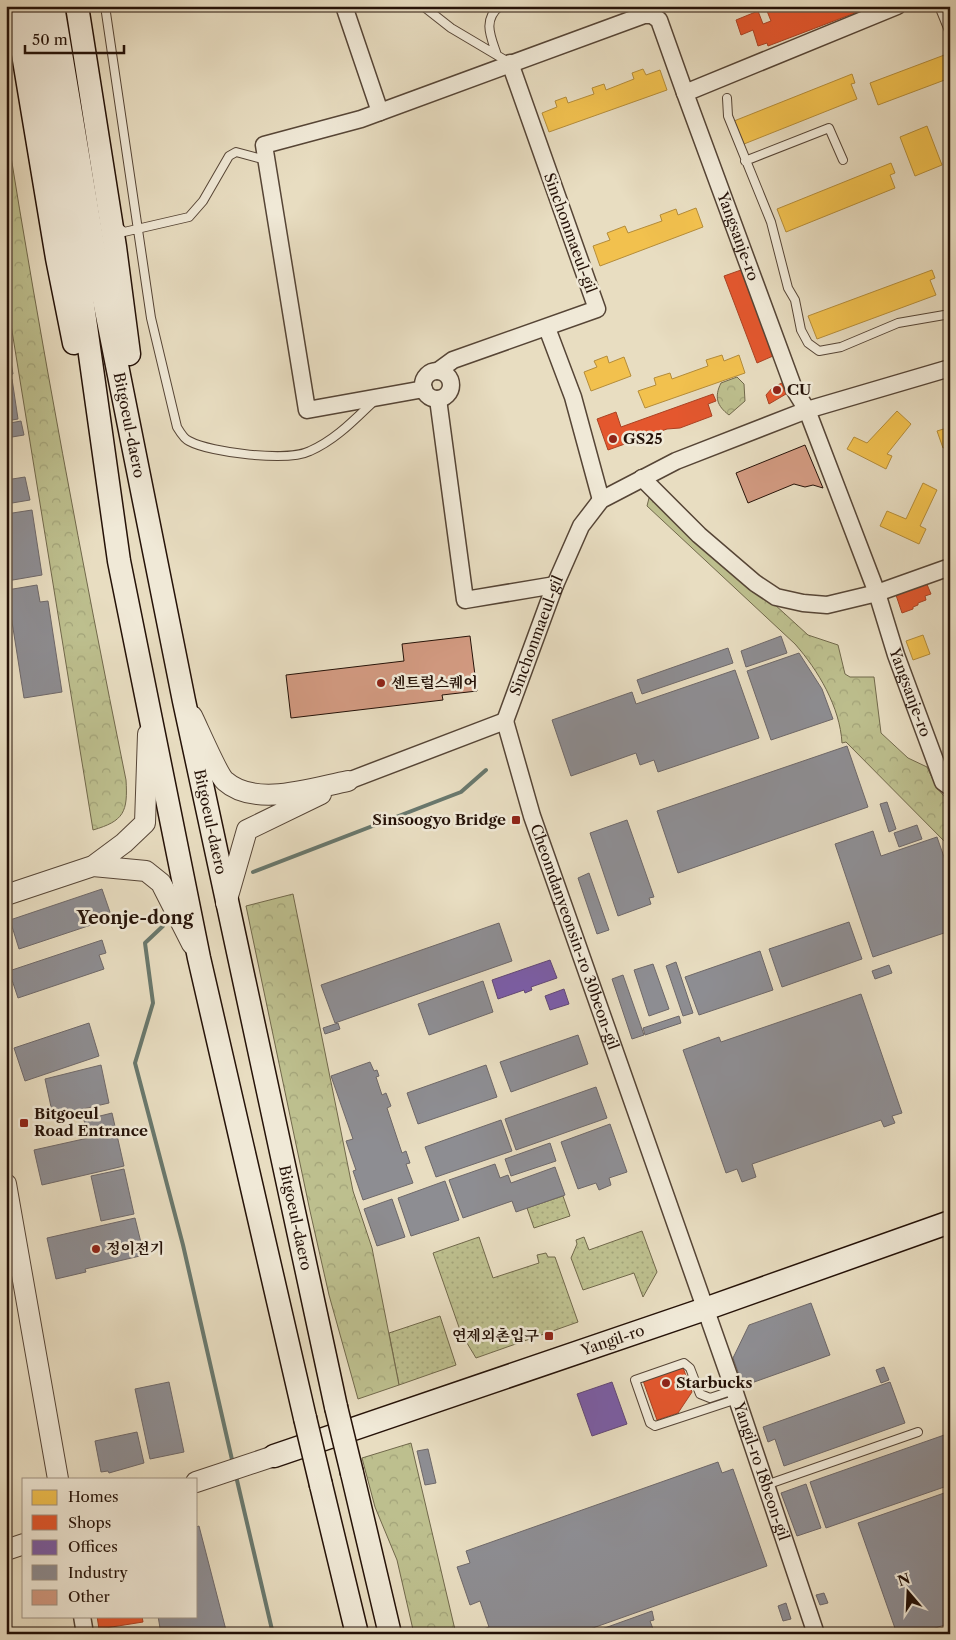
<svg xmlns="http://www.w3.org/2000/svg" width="956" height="1640" font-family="'Libre Caslon Text','Noto Serif KR',serif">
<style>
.grass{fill:url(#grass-dots);stroke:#71684b}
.forest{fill:url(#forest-crowns);stroke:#71684b}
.homes{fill:#f2c14e;stroke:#b48c39}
.shops{fill:#e4572e;stroke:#ab4223}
.offices{fill:#7b5ea7;stroke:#614777}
.industry{fill:#8d8d92;stroke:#6e6869}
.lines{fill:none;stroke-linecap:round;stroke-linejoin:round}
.stream{stroke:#69786d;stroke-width:4}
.building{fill:#d29a81;stroke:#251208}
.service-casing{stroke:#564536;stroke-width:10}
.minor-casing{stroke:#564536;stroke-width:19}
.tertiary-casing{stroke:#564536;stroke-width:22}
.secondary-casing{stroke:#251208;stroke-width:25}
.service{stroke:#f0e9d7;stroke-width:8}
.minor{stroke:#f0e9d7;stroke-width:16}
.tertiary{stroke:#f0e9d7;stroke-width:20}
.secondary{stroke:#f0e9d7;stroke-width:22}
.secondary-bridge-casing{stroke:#251208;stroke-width:25;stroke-linecap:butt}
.secondary-bridge{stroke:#f0e9d7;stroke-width:22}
.poi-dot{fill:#8f2418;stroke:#f0e9d7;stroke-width:2}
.labels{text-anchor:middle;stroke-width:5;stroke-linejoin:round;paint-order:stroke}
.street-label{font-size:15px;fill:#251208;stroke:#f0e9d7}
.poi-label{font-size:15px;font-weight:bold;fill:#251208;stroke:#f0e9d7;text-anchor:start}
.quarter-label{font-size:18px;font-weight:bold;fill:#251208;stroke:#f0e9d7}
</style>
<defs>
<pattern id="grass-dots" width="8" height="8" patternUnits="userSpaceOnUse" patternTransform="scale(1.25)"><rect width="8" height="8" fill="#bdbf8e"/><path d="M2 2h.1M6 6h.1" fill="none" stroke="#a2a379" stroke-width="1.8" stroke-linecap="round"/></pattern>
<pattern id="forest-crowns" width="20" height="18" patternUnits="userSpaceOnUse" patternTransform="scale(1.25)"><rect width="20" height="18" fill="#bdbf8e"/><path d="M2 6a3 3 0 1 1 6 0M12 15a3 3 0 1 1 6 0" fill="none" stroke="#a2a379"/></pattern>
</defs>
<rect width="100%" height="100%" fill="#e8ddc1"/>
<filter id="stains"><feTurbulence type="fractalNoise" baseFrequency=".004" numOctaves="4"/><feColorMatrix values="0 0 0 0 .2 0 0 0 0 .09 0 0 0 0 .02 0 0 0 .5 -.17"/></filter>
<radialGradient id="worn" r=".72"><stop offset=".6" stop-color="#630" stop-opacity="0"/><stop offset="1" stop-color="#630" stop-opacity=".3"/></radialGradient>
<path class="grass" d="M563,1196L570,1216L534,1228L527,1208Z
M642,1231L657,1272L643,1297L634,1273L583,1290L571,1258L577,1244L576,1240L584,1237L589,1250Z
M479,1237L493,1278L539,1263L537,1255L546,1253L548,1257H555L578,1322L476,1358L461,1333L433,1253Z
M440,1316L456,1365L399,1385L389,1333Z"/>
<path class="forest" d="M6,126C41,345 82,563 126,780C128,812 124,821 93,830L6,294Z
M737,377L744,384L745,401L729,415C717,406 714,397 721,383Z
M649,498H658L808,635L838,645L845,674L850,677H874L881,733L908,758L927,767L937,788L950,803V847L846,742L842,743C840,707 818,670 795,644L647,506Z
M293,894L353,1191L372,1248L399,1385L358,1399L329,1295L310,1211L246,906Z
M411,1443L456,1634H414L397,1560L375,1507L362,1458Z"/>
<path class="homes" d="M947,54L950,61V78L878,105L870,83Z
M643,69L646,75L660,70L667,90L549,132L542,113L557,107L555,101L566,97L568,103L594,94L592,88L604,84L606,90L634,79L632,73Z
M852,74L855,83L851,84L857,99L744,144L734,121Z
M927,126L942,165L915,176L900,137Z
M891,163L895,173L890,175L895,188L786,232L777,209Z
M696,208L703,227L600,266L593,246L610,240L607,233L625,226L628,233L662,221L660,215L676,209L678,215Z
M932,270L935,278L930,280L936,295L817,339L808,316Z
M722,355L724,361L739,355L745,373L645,408L638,391L656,385L654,378L670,373L672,379L708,366L706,360Z
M607,356L609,363L624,357L631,376L591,391L584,372L597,367L594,361Z
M897,411L911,424L887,454L892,456L886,469L847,449L854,437L867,443Z
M950,427V446L943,448L937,431Z
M923,483L937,490L920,526L926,529L919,544L880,526L887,511L906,519Z
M923,635L930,654L913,660L906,641Z"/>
<path class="shops" d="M780,6H868V8L768,46L767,43L758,46L753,30L741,35L736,20L758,11L763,24L771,21L767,11Z
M741,270L773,356L757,363L724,276Z
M782,383L786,394L769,404L766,395L773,387Z
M713,394L716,401L708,404L712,416L680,428L667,429L608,450L597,419L616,412L621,427Z
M926,582L931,594L925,596L926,600L918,603V605L913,607V609L902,613L895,592Z
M682,1365L692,1392L678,1413L657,1420L641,1375Z
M97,1616H142L143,1622L99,1629Z"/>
<path class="offices" d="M550,960L557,978L531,987L532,990L525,993L524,990L498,999L492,980Z
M564,989L569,1004L550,1010L545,996Z
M612,1382L627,1424L592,1436L577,1394Z"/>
<path class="industry" d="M6,334L13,374L6,375Z
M12,379L18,419L6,421V380Z
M21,421L24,435L12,437L10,423Z
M25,477L30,500L6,504V480Z
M32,510L42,575L7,581L6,514Z
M37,585L40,602L48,601L62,692L24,698L7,590Z
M781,636L787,653L746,667L741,651Z
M728,648L733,663L642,694L637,680Z
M799,653L822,689L833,719L771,740L747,671Z
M735,670L759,738L658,772L654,760L640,765L636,753L571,776L552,720L632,692L636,704Z
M847,746L868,807L678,873L657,811Z
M887,802L896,829L889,832L880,804Z
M627,820L654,897L649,898L651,904L618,916L590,833Z
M917,825L922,839L899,847L894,833Z
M873,831L881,856L937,837L950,874V931L873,957L835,844Z
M589,873L609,930L597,934L578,878Z
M102,889L112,918L19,949L10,920Z
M849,922L862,959L782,987L769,949Z
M499,923L512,961L335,1023L321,985Z
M102,940L106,953L99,955L104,969L18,998L9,971Z
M760,951L773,990L699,1015L685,977Z
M676,962L693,1013L683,1016L666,966Z
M653,964L669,1009L649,1016L634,970Z
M889,965L892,973L875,979L872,971Z
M623,975L644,1035L632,1039L612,979Z
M483,981L493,1012L429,1035L418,1004Z
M861,994L902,1113L892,1116L895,1123L884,1127L881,1120L752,1164L756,1177L742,1182L737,1169L726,1173L683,1050L719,1037L721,1042Z
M679,1016L681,1023L645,1035L643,1028Z
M89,1023L99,1056L25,1081L14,1048Z
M338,1023L340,1029L325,1034L323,1028Z
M578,1035L588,1064L511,1092L500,1062Z
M370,1062L374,1071L377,1070L379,1076L376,1077L382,1095L386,1093L391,1106L387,1108L402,1153L406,1151L410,1163L406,1164L413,1183L363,1200L353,1171L356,1170L346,1141L353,1139L331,1076Z
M101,1065L109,1103L53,1116L45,1079Z
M486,1065L497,1097L418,1124L407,1093Z
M596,1087L607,1118L516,1150L505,1119Z
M112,1113L124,1166L42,1185L34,1150L88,1138L84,1120Z
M501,1120L512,1151L436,1177L425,1147Z
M610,1124L627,1172L609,1178L611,1185L599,1190L596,1183L578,1189L561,1142Z
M550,1143L556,1161L511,1176L505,1159Z
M495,1164L500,1178L508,1175L511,1183L555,1167L565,1195L516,1212L512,1201L463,1218L449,1180Z
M124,1169L134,1214L101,1221L91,1176Z
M445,1181L459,1220L411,1236L398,1198Z
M392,1199L405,1237L377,1246L364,1209Z
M135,1218L144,1255L85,1269L86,1272L56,1279L47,1238Z
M811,1303L830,1355L743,1386L733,1358L749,1325Z
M884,1367L889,1380L881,1383L876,1370Z
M169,1382L184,1452L150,1459L135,1389Z
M890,1382L905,1423L784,1466L775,1439L768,1442L763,1427Z
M137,1432L144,1463L109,1473L108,1471L101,1472L95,1441Z
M950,1433V1485L826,1528L810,1482Z
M428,1449L436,1483L425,1485L417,1451Z
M718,1462L722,1473L733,1469L767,1566L576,1634H470L489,1627L480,1601L470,1605L457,1567L470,1563L466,1551Z
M806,1484L821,1528L797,1536L781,1493Z
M950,1491V1623L918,1634H897L858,1523Z
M199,1526L227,1634H161L158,1616H196V1527Z
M824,1593L828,1603L820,1605L816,1595Z
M786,1603L791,1619L783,1621L778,1606Z
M652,1611L654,1620L650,1621L655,1634H588Z"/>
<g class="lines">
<path class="stream" d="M253,872L461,792L486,770
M163,926L145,943L153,1003L135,1063L183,1245L233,1464
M236,1476L273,1634"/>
</g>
<path class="building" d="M805,445L823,488L813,485L805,487L794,484L748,503L736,473Z
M470,636L477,691L442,695L443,700L291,718L286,675L404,661L402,644Z"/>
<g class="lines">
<g class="service-casing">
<path id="service" d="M105,6L151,318L177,427C180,432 184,439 189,441C211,453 288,462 310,451C335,440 353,421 373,402
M423,6L451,28L510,63
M939,6L950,33
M497,55C491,37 482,20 500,6
M727,98L728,116L771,222L788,288L795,300L801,330L808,343L819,351L841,347L898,323L950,314
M745,161L829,128L843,160
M116,225L124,232L189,217L203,201L229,156L236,152L266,160
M734,1390L710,1398L700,1394L690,1368L684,1363L635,1380L650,1423L655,1426L737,1399
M766,1485L918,1432"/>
</g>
<g class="minor-casing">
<g id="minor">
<path d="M344,6L380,112"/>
<path id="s1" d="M897,6L685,93L794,389L807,410L877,593L896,655L943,782L950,787"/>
<path d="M547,328L573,397L601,500"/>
<path d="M438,371L453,360L597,309L510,63"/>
<circle cx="437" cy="385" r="14"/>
<path d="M424,389L307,410L264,145L361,119L644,15H652L659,20L685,93"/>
<path d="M438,399L465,600L555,585"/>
<path d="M642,478L699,535L755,583L776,597L803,603L827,605L877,593L950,567"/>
<path id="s2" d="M505,721L555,585L581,526L601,500L676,461L807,410L950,368"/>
<path id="s3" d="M348,781L505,721L532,816L734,1390L816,1634"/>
<path d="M82,1616L85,1634"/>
</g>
</g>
<g class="tertiary-casing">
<path id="tertiary" d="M192,716C198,728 218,775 225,781C255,808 313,788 348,781
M93,866L146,871L161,883L192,944
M6,895L93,866L124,843L145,823L148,734
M226,903L247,830L321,794
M6,1184L58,1479
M196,1482L274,1456
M6,1550L24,1544"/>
</g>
<g class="secondary-casing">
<g id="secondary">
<path d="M15,6L57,258L74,343"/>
<path d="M34,6L76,255L119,561L199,958L305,1418"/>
<path id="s4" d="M53,6L94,250L184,701L336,1407"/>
<path d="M77,6L115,247L129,354"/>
<path id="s5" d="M274,1456L705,1309L950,1222"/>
<path d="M352,1473L390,1634"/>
<path d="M321,1485L357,1634"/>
</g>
</g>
<use href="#service" class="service"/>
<use href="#minor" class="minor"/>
<use href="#tertiary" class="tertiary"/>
<use href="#secondary" class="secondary"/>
<g class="secondary-bridge-casing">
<path id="secondary-bridge" d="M336,1407L352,1473
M305,1418L321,1485"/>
</g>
<use href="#secondary-bridge" class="secondary-bridge"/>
</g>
<g class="poi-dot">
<circle cx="777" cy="390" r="5"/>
<circle cx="613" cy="439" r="5"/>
<circle cx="381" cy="683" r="5"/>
<rect x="511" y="815" width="10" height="10" rx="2.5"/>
<rect x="19" y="1118" width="10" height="10" rx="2.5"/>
<circle cx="96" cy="1249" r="5"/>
<rect x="544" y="1331" width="10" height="10" rx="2.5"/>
<circle cx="666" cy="1383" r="5"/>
</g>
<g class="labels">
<g class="street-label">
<text transform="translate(570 233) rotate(70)" y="5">Sinchonmaeul-gil</text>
<text dy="5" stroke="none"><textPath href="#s1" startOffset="382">Yangsanje-ro</textPath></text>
<text dy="5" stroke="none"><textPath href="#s4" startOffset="426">Bitgoeul-daero</textPath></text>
<text dy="5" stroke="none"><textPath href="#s2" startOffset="91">Sinchonmaeul-gil</textPath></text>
<text dy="5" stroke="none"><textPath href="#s1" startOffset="870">Yangsanje-ro</textPath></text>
<text dy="5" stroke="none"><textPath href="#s4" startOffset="831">Bitgoeul-daero</textPath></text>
<text dy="5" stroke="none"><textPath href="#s3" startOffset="395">Cheomdanyeonsin-ro 30beon-gil</textPath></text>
<text dy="5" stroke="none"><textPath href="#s4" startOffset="1236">Bitgoeul-daero</textPath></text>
<text dy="5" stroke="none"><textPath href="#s5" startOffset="358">Yangil-ro</textPath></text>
<text dy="5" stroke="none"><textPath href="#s3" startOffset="961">Yangil-ro 18beon-gil</textPath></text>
</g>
<g class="poi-label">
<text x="787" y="395">CU</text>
<text x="623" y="444">GS25</text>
<text x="391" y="688">센트럴스퀘어</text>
<text x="506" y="825" text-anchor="end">Sinsoogyo Bridge</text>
<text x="34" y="1119">Bitgoeul<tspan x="34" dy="17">Road Entrance</tspan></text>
<text x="106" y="1254">정이전기</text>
<text x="539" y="1341" text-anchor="end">연제외촌입구</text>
<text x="676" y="1388">Starbucks</text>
</g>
<g class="quarter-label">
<text x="135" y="924">Yeonje-dong</text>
</g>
</g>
<rect width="956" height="1640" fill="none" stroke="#e8ddc1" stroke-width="25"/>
<rect x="8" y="8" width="941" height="1625" fill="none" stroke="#251208" stroke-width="2.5"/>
<rect x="12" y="12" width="931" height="1615" fill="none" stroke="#251208"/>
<rect x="22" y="1478" width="175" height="140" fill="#f0e9d7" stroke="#9f9384"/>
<rect x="32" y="1490" width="25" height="15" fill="#f2c14e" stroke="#9f9384"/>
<text x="68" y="1502" font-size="15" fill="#251208">Homes</text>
<rect x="32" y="1515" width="25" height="15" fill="#e4572e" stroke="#9f9384"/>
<text x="68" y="1528" font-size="15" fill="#251208">Shops</text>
<rect x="32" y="1540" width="25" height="15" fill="#7b5ea7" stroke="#9f9384"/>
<text x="68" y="1552" font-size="15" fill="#251208">Offices</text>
<rect x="32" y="1565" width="25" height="15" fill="#8d8d92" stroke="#9f9384"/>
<text x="68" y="1578" font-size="15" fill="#251208">Industry</text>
<rect x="32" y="1590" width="25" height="15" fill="#d29a81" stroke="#9f9384"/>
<text x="68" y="1602" font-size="15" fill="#251208">Other</text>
<g transform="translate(908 1592) rotate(341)" stroke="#f0e9d7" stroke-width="4" paint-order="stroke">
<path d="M0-4L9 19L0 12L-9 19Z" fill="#251208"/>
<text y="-8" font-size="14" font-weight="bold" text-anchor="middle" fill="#251208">N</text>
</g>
<path d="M25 45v8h99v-8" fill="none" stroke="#251208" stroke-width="2.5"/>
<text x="32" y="45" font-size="15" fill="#251208" stroke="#f0e9d7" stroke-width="4" paint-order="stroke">50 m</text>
<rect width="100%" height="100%" filter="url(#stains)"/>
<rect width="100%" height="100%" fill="url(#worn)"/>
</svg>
